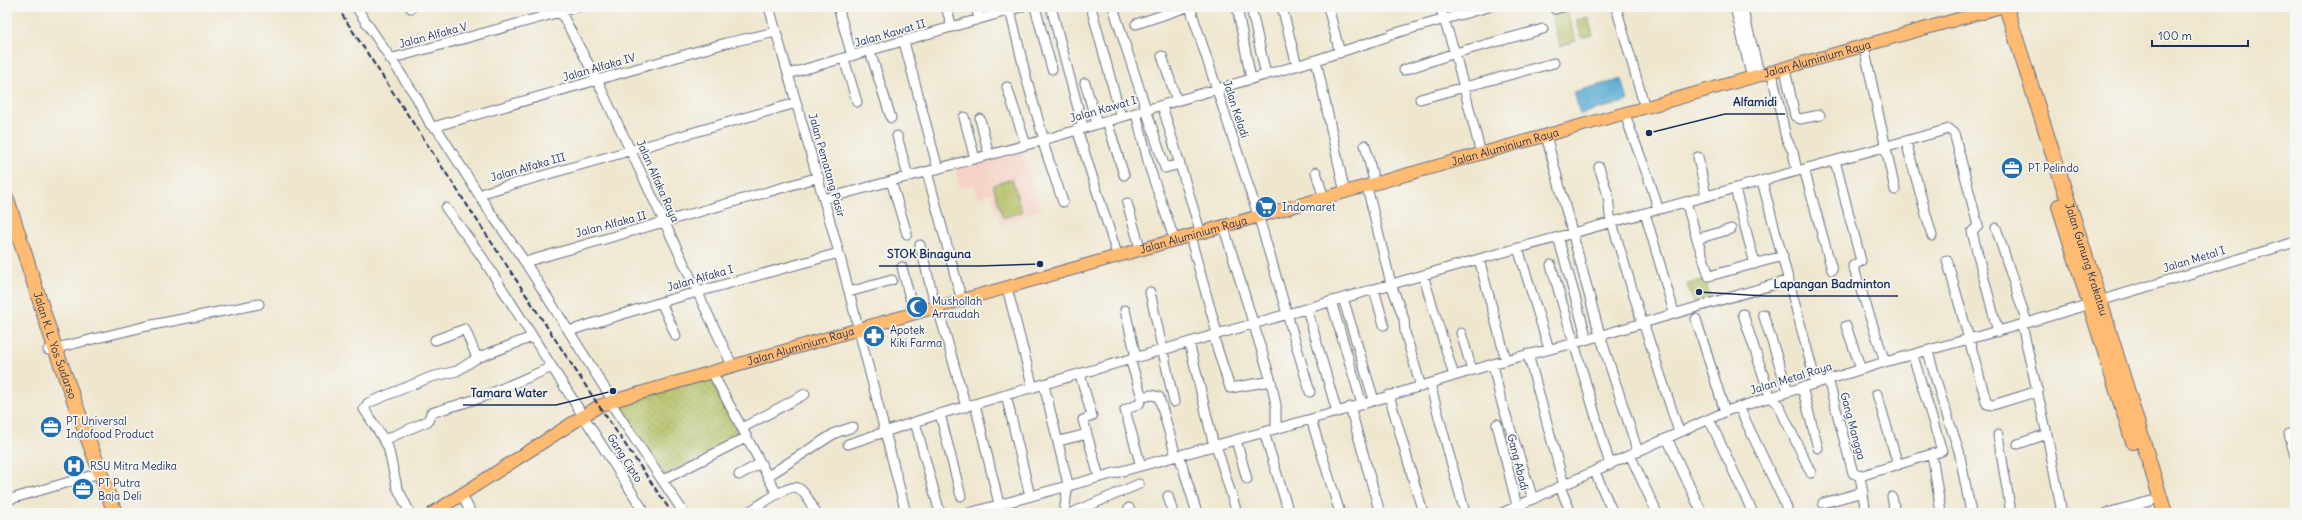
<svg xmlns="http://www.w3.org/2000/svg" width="2302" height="520" font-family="Delius,sans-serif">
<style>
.built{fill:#f6d2c5}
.grass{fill:url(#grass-dots);stroke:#66765e}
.pitch{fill:#b0bc5e;stroke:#66765e}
.water{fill:#55a8d0;stroke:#386c97}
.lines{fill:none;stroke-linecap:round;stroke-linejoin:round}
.minor-casing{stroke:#656f85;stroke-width:11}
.major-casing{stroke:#656f85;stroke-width:14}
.highway-casing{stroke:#656f85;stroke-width:16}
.minor{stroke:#fff;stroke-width:9}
.major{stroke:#ffbb71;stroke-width:12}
.highway{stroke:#ffbb71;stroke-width:14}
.rail{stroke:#1b2f5e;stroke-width:2;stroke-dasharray:6 3;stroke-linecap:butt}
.labels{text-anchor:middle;stroke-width:3.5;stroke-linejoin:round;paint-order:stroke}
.street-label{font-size:11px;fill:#1b2f5e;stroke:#f6f6f2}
.poi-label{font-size:11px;fill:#1b2f5e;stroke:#f6f6f2;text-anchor:start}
.leader{fill:none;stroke:#1b2f5e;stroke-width:1.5}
.callout-dot{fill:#1b2f5e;stroke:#f6f6f2;stroke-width:1.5}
.callout-label{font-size:12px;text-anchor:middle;font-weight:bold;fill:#1b2f5e;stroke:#f6f6f2;stroke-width:3.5;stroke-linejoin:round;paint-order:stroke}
</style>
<defs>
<pattern id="grass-dots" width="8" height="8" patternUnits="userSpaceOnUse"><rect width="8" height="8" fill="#b0bc5e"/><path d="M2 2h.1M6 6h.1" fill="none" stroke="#8e9951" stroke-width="1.8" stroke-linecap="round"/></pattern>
</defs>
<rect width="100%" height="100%" fill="#f6f6f2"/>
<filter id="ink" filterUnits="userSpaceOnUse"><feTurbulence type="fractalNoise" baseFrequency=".025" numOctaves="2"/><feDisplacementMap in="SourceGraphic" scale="8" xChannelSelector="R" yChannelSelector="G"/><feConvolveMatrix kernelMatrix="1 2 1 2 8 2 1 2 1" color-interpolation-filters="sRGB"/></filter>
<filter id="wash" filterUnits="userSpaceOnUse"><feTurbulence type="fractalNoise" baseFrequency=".012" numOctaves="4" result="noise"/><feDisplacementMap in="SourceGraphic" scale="16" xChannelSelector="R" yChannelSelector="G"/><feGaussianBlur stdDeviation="0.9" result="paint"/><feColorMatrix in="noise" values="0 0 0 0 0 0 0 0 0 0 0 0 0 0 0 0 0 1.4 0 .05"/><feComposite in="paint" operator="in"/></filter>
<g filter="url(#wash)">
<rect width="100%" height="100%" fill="#efe6ce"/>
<path class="built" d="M1021,151L1042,209L1001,226L991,193L978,197L974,185L960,189L955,169Z"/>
<path class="grass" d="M710,378L741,437L662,477L615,405Z"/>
<path class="pitch" d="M1567,11L1576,41L1560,46L1551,16Z
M1588,17L1593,35L1582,38L1576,20Z
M1012,179L1022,212L1003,218L993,185Z
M1705,279L1711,300L1694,305L1687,284Z"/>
<path class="water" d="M1622,79L1628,101L1580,114L1574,92Z"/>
</g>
<g filter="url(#ink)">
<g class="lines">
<g class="minor-casing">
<path id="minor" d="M356,7L417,98L430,124L433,127L726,43L776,32
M410,7L411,8
M558,7L597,80L733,367
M769,7L839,253L906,513
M838,7L852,56
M946,7L952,27
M976,7L979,19
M1035,7L1052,69
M1051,7L1083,127
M1091,7L1121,117
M1113,7L1165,168L1180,164
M1190,7L1259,218L1310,392
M1237,7L1251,79
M1251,7L1266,75
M1282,7L1297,66
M1328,7L1340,53
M1440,7L1455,53L1481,154
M1553,7L1555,9L1563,7
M1616,7L1645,108
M1735,7L1752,79
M1742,7L1760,76
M1010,10L1026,77L1044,140
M1136,24L1187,7
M1392,34L1488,7
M904,42L938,169
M1864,47L1895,190
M870,51L891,118
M1162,56L1177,101
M390,59L578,7
M844,59L857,102
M1316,60L1345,193
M1785,69L1795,116L1800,119L1820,115
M1404,70L1455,53L1543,29
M1772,73L1786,138L1793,152L1797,171
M788,74L1021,7
M1085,83L1097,124
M1007,87L1026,145
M1420,99L1554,63
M1162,105L1201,234
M1136,113L1150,169L1175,241
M1625,114C1635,146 1650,176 1658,209
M964,117L975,159
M980,119L989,155
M1107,121L1124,175
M436,127L488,209L525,262L613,401
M1077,129L1118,257
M897,136L908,176
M1546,136L1600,335L1638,452
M1042,140L1063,202
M1906,142L1932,236
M1365,145L1375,185
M1698,157L1706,196
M1835,161L1861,261L1853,266L1885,362
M1599,167L1608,195L1610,216L1642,322
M1804,169L1832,270
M927,172L962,301
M1316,172L1324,199
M891,181L907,234
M1762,181L1816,383
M1367,187L1391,284L1404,319L1405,332L1421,387
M1735,189L1755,264
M480,196L486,192L796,103
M824,199L1026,145L1316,60L1386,37
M1686,202L1697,239
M1127,203L1141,251
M446,208L480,254L645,513
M1645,213L1674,312
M7,228H8
M1224,228L1271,381L1276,405V428
M1996,228L2027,323
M1731,229L1697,239L1709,276L1783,256
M1190,236L1217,333
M1558,237L1587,339
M920,245L936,308
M1518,248L1549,349
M1479,259L1506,360
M1947,260L1987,404L1993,405L2038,391
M525,262L819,177
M1551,265L1610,465
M902,267L914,314
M1423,275L1454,376
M1007,288L1033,388
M1374,289L1384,325
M849,292L892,280
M1150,292L1174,402
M1343,298L1374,400
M1331,301L1362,404
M661,302L676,336
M938,308L966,407
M1307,309L1337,412
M1125,310L1136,357
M1743,314L1770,396L1778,404L1811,473
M1763,314L1788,391
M1696,319L1725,412
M1643,322L1679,432
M2022,325L2047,434L2062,513
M1846,326L1861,369
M569,331L661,302L839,253
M1461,333L1472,370
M1213,335L1230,388L1271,381
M532,337L477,358L457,371L431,377L368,403L364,409L384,440L428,421L431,413L480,398L552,367
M435,340L465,329L477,358
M1189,342L1214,446
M48,350L147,326L259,304
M1928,352L1942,400L1959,451L1971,513
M1528,354L1564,485
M1130,359L1142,397L1139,404L1125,410L1141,466
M1493,364L1500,397L1533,499
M712,372L777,494
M1080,374L1092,416L1083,420L1099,477
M1828,379L1853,473L1860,476
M1430,384L1465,513
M1044,385L1068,484L1064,513
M1802,387L1818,448
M1877,394L1898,465
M1006,395L1030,496
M1389,395L1423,513
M1142,397L1152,395L1159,397L1176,456
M610,402L684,513
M975,404L999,504
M1350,407L1380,513
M1739,407L1787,508V513
M940,414L961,496
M1311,419L1340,513
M1709,419L1753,513
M915,422L940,513
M1497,424L1517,506
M742,428L805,394
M1264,432L1289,513
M2289,434L2295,456
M1998,435L2011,513
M1667,438L1702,513
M384,440L388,447L397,487L410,513
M1236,440L1247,479
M1059,441L1087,434
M848,444L936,415L1479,259L1949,129L1954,133L1978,226L1972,232L1998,332
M2018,444L2047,434
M1216,445L1237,513
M1932,454L1941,513
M1179,455L1197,513
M1630,455L1657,513
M1595,472L1613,513
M739,475L761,463
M768,476L835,433L853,427
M1860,476L1942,451L1913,356
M1860,476L1866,513
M663,480L747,437
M1560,487L1571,513
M462,495L471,513
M1168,496L1173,513
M1892,497L1895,513
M7,500L93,475
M1823,503L1863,492
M1129,508L1130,513
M747,513C756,508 789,483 798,488C805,491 812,506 816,513
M969,513L1337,412L1506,360L1575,343L1789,280
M1072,513L1139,484
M1502,513L1729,410L1885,362L2027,323L2295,242
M2107,513L2151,501"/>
</g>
<g class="major-casing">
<g id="major">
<path id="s1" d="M433,513L599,406L613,401L859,329L2001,7"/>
</g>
</g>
<g class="highway-casing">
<g id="highway">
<path id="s2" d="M2006,7L2100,301L2165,513"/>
<path d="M1983,12L1986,7"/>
<path id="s3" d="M7,199L55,348L115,513"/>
<path d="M2059,206L2133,442"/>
</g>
</g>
<use href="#minor" class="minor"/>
<use href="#major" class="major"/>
<use href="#highway" class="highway"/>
<path class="rail" d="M337,7L599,406L672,513"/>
</g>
</g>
<defs>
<g id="office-disc" transform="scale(1.15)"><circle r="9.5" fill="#1f6fb2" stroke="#f6f6f2"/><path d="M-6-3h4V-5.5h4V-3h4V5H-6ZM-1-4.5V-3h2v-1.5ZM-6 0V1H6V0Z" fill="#fff"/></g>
<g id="supermarket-disc" transform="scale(1.15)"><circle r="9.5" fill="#1f6fb2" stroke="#f6f6f2"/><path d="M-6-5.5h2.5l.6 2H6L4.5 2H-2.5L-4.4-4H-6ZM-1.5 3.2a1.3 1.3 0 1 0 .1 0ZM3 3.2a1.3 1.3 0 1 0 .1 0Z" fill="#fff"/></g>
<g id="mosque-disc" transform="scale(1.15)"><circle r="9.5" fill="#1f6fb2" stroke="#f6f6f2"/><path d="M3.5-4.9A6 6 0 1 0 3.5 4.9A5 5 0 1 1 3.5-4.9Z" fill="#fff"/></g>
<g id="pharmacy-disc" transform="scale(1.15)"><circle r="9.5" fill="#1f6fb2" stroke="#f6f6f2"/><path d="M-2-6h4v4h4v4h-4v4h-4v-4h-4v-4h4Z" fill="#fff"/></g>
<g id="hospital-disc" transform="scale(1.15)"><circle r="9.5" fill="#1f6fb2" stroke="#f6f6f2"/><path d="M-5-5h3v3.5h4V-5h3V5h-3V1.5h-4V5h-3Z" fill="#fff"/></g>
</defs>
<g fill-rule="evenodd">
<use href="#office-disc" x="2012" y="168"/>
<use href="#supermarket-disc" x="1266" y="207"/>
<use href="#mosque-disc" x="917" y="307"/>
<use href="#pharmacy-disc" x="874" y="336"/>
<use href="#office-disc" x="51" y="427"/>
<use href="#hospital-disc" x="74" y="466"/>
<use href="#office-disc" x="83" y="489"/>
</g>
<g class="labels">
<g class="street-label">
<text transform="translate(890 33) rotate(-16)" y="4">Jalan Kawat II</text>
<text transform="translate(433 35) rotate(-15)" y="4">Jalan Alfaka V</text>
<text dy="4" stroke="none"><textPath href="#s1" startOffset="1464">Jalan Aluminium Raya</textPath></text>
<text transform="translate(599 67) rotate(-16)" y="4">Jalan Alfaka IV</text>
<text transform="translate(1103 109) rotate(-16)" y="4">Jalan Kawat I</text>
<text transform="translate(1236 109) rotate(72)" y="4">Jalan Keladi</text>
<text dy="4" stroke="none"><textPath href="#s1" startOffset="1140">Jalan Aluminium Raya</textPath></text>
<text transform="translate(827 165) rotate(74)" y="4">Jalan Pematang Pasir</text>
<text transform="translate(528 167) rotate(-16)" y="4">Jalan Alfaka III</text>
<text transform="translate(658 181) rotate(66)" y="4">Jalan Alfaka Raya</text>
<text transform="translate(611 224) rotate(-15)" y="4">Jalan Alfaka II</text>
<text dy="4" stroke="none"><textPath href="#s1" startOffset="816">Jalan Aluminium Raya</textPath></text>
<text transform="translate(2194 259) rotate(-17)" y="4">Jalan Metal I</text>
<text dy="4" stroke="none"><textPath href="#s2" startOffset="265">Jalan Gunung Krakatau</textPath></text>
<text transform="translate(700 278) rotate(-16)" y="4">Jalan Alfaka I</text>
<text dy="4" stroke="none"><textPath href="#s3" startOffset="154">Jalan K. L. Yos Sudarso</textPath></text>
<text dy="4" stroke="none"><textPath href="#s1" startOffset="408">Jalan Aluminium Raya</textPath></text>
<text transform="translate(1791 378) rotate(-17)" y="4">Jalan Metal Raya</text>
<text transform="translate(1853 426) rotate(75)" y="4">Gang Mangga</text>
<text transform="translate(625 458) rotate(57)" y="4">Gang Cipto</text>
<text transform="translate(1518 462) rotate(76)" y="4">Gang Abadi</text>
</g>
<g class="poi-label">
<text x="2028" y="172">PT Pelindo</text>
<text x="1282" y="211">Indomaret</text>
<text x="932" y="305">Mushollah<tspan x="932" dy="13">Arraudah</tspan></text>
<text x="890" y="334">Apotek<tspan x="890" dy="13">Kiki Farma</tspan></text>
<text x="66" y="425">PT Universal<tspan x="66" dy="13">Indofood Product</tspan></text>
<text x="90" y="470">RSU Mitra Medika</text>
<text x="98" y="487">PT Putra<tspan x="98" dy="13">Baja Deli</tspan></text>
</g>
</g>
<path class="leader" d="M1649 133L1725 114H1785M1040 264L979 266H879M1699 292L1765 296H1898M613 391L556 405H463"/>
<g class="callout-dot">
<circle cx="1649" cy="133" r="4"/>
<circle cx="1040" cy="264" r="4"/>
<circle cx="1699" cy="292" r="4"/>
<circle cx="613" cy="391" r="4"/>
</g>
<g class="callout-label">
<text x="1755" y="106">Alfamidi</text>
<text x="929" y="258">STOK Binaguna</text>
<text x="1832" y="288">Lapangan Badminton</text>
<text x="509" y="397">Tamara Water</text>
</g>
<rect width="2302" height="520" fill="none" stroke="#f6f6f2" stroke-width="24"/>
<path d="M2152 40v6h96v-6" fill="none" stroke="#1b2f5e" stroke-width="2"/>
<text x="2158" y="40" font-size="12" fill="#1b2f5e" stroke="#f6f6f2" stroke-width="3" paint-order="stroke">100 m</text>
</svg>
